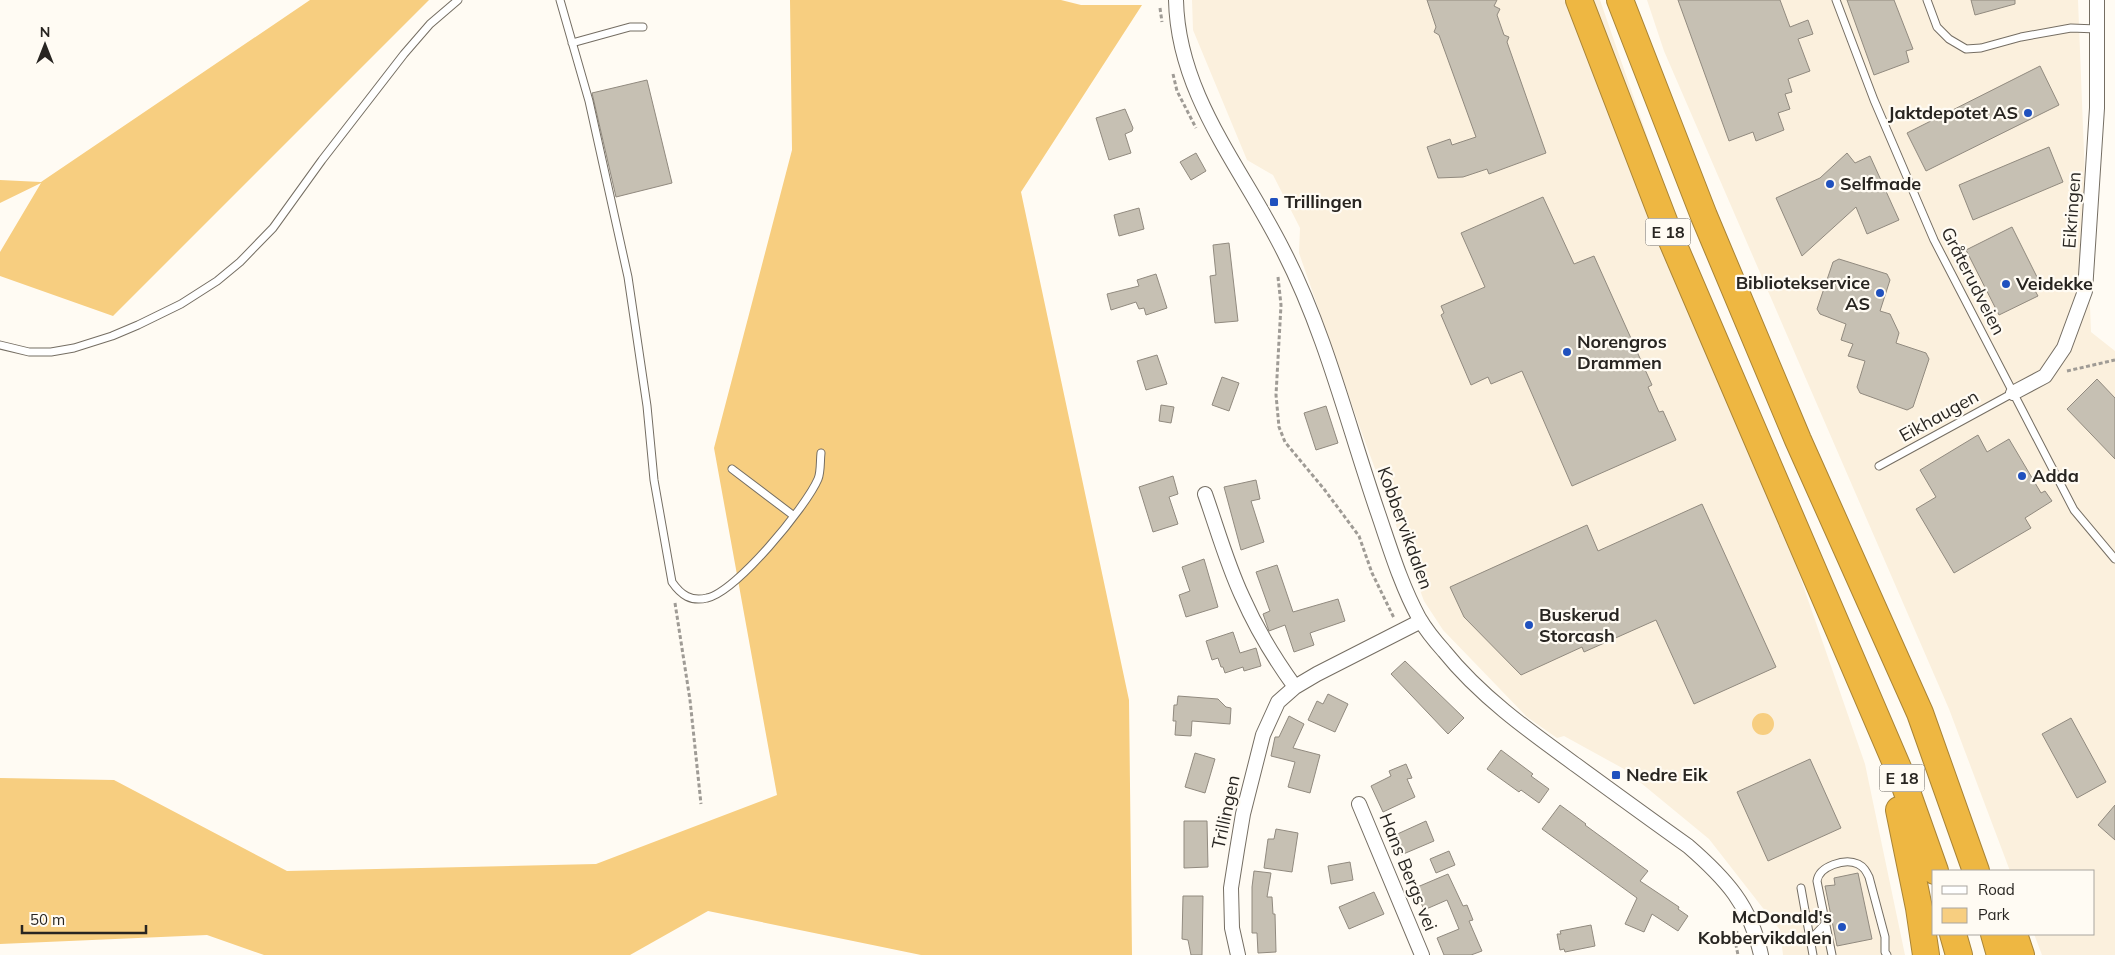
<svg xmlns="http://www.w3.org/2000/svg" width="2115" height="955" font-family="Mulish,sans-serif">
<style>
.built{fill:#fbf0dd}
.green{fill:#f7ce80}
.building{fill:#c6c0b3;stroke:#918a7f}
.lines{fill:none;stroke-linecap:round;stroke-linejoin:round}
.lane-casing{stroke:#756e63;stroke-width:9}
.street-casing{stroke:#756e63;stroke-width:16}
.highway-casing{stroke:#a98436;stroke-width:28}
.path{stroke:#9f9b95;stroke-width:3;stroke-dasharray:4 2.5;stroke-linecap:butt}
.lane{stroke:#fff;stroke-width:7}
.street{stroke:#fff;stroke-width:14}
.highway{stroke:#eeb742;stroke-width:26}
.poi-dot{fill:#2051be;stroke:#fffbf3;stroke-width:2}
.labels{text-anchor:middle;stroke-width:4.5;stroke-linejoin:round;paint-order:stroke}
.shield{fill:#fffbf3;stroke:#686560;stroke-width:1}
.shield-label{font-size:16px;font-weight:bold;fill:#282521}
.poi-label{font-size:18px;font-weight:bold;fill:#282521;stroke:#fffbf3;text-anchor:start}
.street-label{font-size:18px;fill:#282521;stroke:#fffbf3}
</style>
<rect width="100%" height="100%" fill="#fffbf3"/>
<path class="built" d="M1192,0H1600L1865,764L1905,955H1783L1780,930L1709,839L1624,769L1564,736L1557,738L1527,717L1443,630L1424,601L1360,428L1299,253L1300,228L1273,175L1247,160L1193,30Z
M1647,0H2078L2091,332L2115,351V955H2042L2034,934H2094V871H2010L1949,709L1664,51Z"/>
<path class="green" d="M310,0H429L113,316L0,276V252L41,183L0,203V180L41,182Z
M790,0H1061L1081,5H1142L1021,192L1129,700L1132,955H921L708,911L630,955H264L207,935L0,944V778L114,780L287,871L596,864L777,795L714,448L792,150Z
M1752 724a11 11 0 1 1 22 0a11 11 0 1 1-22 0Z"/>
<path class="building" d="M1427,0H1497L1494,6L1500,9L1497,15L1504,35L1509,37L1507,42L1546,153L1489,174L1487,169L1463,177L1438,178L1427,147L1450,139L1452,145L1476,137L1439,35L1434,32L1436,27Z
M1678,0H1780L1790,27L1808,20L1813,34L1798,39L1810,71L1788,79L1792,92L1785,94L1790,109L1778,113L1784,130L1756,141L1753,132L1729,141Z
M1847,0H1894L1913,49L1906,51L1909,62L1874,75Z
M1971,0H2015V4L1975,15Z
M2040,66L2059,105L1926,171L1907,133Z
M647,80L672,183L616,197L592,93Z
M1125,109L1133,128L1132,131L1125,134L1131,153L1109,160L1096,118Z
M2049,147L2063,182L1973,220L1959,185Z
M1196,153L1206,171L1191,180L1180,162Z
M1847,153L1855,163L1870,156L1899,220L1867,234L1856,207L1802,256L1776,198L1820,178Z
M1543,197L1574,264L1594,256L1652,385L1648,387L1659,412L1663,411L1676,440L1572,486L1522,371L1491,384L1488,377L1471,385L1441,315L1444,313L1441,306L1485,287L1461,233Z
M1139,208L1144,229L1119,236L1114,215Z
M2012,227L2039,281L2032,285L2038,296L1999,315L1966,250Z
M1229,243L1238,321L1215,323L1210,276L1216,275L1213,245Z
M1839,259L1887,274L1890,280L1880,311L1890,314L1899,333L1896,343L1926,353L1929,359L1913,407L1907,410L1860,393L1857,387L1865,361L1848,356L1853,344L1841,340L1846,324L1820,314L1817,309L1833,262Z
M1156,274L1167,308L1146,315L1144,308L1139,309L1136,302L1111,310L1107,294L1139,286L1137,280Z
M1157,355L1167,384L1146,390L1137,361Z
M1222,377L1239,383L1229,411L1212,405Z
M2097,379L2115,398V459L2067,409Z
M1161,405L1174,407L1171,423L1159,421Z
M1326,406L1338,443L1316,450L1304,413Z
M1978,435L1987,452L2009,439L2041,493L2045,491L2052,501L2025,518L2031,528L1954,573L1916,509L1936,497L1920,470Z
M1173,476L1178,494L1169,497L1178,524L1153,532L1139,487Z
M1256,480L1260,499L1251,501L1264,542L1241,550L1224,487Z
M1702,504L1776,667L1694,704L1656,620L1584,652L1582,647L1521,675L1464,617L1450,587L1587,525L1598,551Z
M1204,559L1218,607L1186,617L1179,595L1190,591L1182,567Z
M1277,565L1293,612L1338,599L1345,621L1310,633L1314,645L1294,652L1285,625L1269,631L1263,614L1270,611L1256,572Z
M1233,632L1240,653L1256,648L1261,666L1244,671L1243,667L1225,673L1223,667H1221L1218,658L1212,660L1206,641Z
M1405,661L1464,718L1448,734L1391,674Z
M1328,694L1348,704L1335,732L1308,720L1317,701L1323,704Z
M1178,696L1218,699L1226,707L1231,708L1230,724L1192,721L1191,736L1175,735L1176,721H1173L1174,705H1177Z
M1289,716L1304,724L1293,748L1320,755L1310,793L1288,787L1295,762L1271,756L1275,737H1279Z
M2071,718L2106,782L2077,798L2042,734Z
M1501,750L1533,774L1531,776L1549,789L1539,803L1521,790L1519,792L1487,769Z
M1195,753L1215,759L1205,793L1185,787Z
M1810,759L1841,828L1768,861L1737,792Z
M1406,764L1412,778L1407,779L1415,797L1383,812L1371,786L1391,776L1389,771Z
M1560,805L1586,824L1585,825L1648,871L1640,881L1679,907L1678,909L1688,916L1678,931L1652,914L1644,932L1625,924L1637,898L1542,829Z
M2115,805V840L2098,825Z
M1184,821H1207L1208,867L1184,868Z
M1426,821L1434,841L1401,855L1393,836Z
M1276,829L1298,833L1292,872L1264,868L1268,839H1274Z
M1449,851L1455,865L1436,873L1430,859Z
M1350,862L1353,880L1331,884L1328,866Z
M1254,871L1271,873L1267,897H1272L1273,914H1275L1276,952L1258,953L1257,933H1252V887Z
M1858,873L1872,939L1837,946L1825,886L1835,885L1834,878Z
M1448,874L1463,906L1467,905L1473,920L1469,921L1482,951L1471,955H1444L1437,938L1459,929L1447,900L1424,910L1415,888Z
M1374,892L1384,914L1349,929L1339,907Z
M1183,896H1203L1202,955H1191L1188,940L1182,939Z
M1591,925L1595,946L1565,952L1564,949L1560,950L1557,934H1561L1560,931Z"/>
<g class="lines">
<g class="lane-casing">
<path id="lane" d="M560,0L589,101L628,277L647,406L654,480L672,582C681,595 691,602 707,598C736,592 806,507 818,479C821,472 820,461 821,453
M1836,0L1874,100L1934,240L2074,510L2115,559
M1927,0L1937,27L1949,39L1966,49L1981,48L2021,37L2071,28L2097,29
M572,43L630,27H643
M0,345L29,352H51L74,348L112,336L138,325L181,304L217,281L240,262L273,228L322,160L404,54L430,24L458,0
M1879,466L2013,393
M732,469L794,516
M1801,888L1813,955
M1810,940L1826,923
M1832,955L1817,881C1819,866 1845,858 1858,864C1864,867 1866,871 1869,877L1885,937V952L1887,955"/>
</g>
<g class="street-casing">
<path id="street" d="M1176,0C1178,96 1243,169 1284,252C1326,334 1348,426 1378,513C1390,548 1401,585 1419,618C1426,630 1435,641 1444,651C1480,696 1529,731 1576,765C1613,792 1650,819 1688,846C1725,878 1751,906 1761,955
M2013,393L2045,376L2064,348L2085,291L2097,108V0
M1205,494C1217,528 1227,564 1242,596C1256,628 1274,658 1295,687
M1359,804L1422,955
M1238,955L1232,928L1231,888L1237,850L1243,814L1263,735L1278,702L1295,687L1317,674L1421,621"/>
</g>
<g class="highway-casing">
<path id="highway" d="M1579,0L1669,234L1901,775L1935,871
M1620,0L1704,216L1798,440L1920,713L1976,871
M1899,810L1919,908L1926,955
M1953,934L1959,955
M1994,934L2000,955
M2014,934L2021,955"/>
</g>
<path class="path" d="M1160,8L1162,22
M1173,74L1177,91L1196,128
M1278,277L1281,305L1276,395L1279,427L1285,442L1324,489L1359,536L1372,573L1394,618
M2067,371L2115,360
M675,603L690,700L701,804
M1737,931L1735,940L1738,955"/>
<use href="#lane" class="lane"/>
<use href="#street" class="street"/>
<use href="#highway" class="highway"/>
</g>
<g class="poi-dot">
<circle cx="2028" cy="113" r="5"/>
<circle cx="1830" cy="184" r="5"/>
<rect x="1269" y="197" width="10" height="10" rx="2.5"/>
<circle cx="2006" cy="284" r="5"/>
<circle cx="1880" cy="293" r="5"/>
<circle cx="1567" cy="352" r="5"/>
<circle cx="2022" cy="476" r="5"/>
<circle cx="1529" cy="625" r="5"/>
<rect x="1611" y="770" width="10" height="10" rx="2.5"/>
<circle cx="1842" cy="927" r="5"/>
</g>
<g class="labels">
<g class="shield">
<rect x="1645.5" y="218.5" width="45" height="27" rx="4"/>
<rect x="1879.5" y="764.5" width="45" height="27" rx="4"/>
</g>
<g class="shield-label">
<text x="1668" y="238">E 18</text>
<text x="1902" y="784">E 18</text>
</g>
<g class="poi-label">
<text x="2018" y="119" text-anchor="end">Jaktdepotet AS</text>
<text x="1840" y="190">Selfmade</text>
<text x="1284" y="208">Trillingen</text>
<text x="1870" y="289" text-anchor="end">Bibliotekservice<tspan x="1870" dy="21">AS</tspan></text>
<text x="2016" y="290">Veidekke</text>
<text x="1577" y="348">Norengros<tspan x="1577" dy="21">Drammen</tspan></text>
<text x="2032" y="482">Adda</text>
<text x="1539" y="621">Buskerud<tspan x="1539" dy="21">Storcash</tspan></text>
<text x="1626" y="781">Nedre Eik</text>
<text x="1832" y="923" text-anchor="end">McDonald's<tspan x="1832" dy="21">Kobbervikdalen</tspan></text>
</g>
<g class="street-label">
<text transform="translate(2072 210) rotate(-86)" y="6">Eikringen</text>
<text transform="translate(1973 281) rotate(63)" y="6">Gråterudveien</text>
<text transform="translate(1939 416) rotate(-29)" y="6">Eikhaugen</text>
<text transform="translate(1405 528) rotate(70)" y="6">Kobbervikdalen</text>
<text transform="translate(1226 812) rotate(-78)" y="6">Trillingen</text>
<text transform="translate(1408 872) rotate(68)" y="6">Hans Bergs vei</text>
</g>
</g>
<rect x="1932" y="870" width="162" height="65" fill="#fffbf3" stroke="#a9a59f"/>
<rect x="1942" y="886" width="25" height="8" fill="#ffffff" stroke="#a9a59f"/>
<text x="1978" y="895" font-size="15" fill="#282521">Road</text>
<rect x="1942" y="908" width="25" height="15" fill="#f7ce80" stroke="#a9a59f"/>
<text x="1978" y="920" font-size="15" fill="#282521">Park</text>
<g transform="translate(45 45)" stroke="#fffbf3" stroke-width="4" paint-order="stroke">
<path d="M0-4L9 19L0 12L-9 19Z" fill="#282521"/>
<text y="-8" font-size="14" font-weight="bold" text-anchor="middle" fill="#282521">N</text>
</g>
<path d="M22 925v8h124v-8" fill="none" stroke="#282521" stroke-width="2.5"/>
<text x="30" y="925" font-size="15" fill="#282521" stroke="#fffbf3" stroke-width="4" paint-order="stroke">50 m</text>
</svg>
